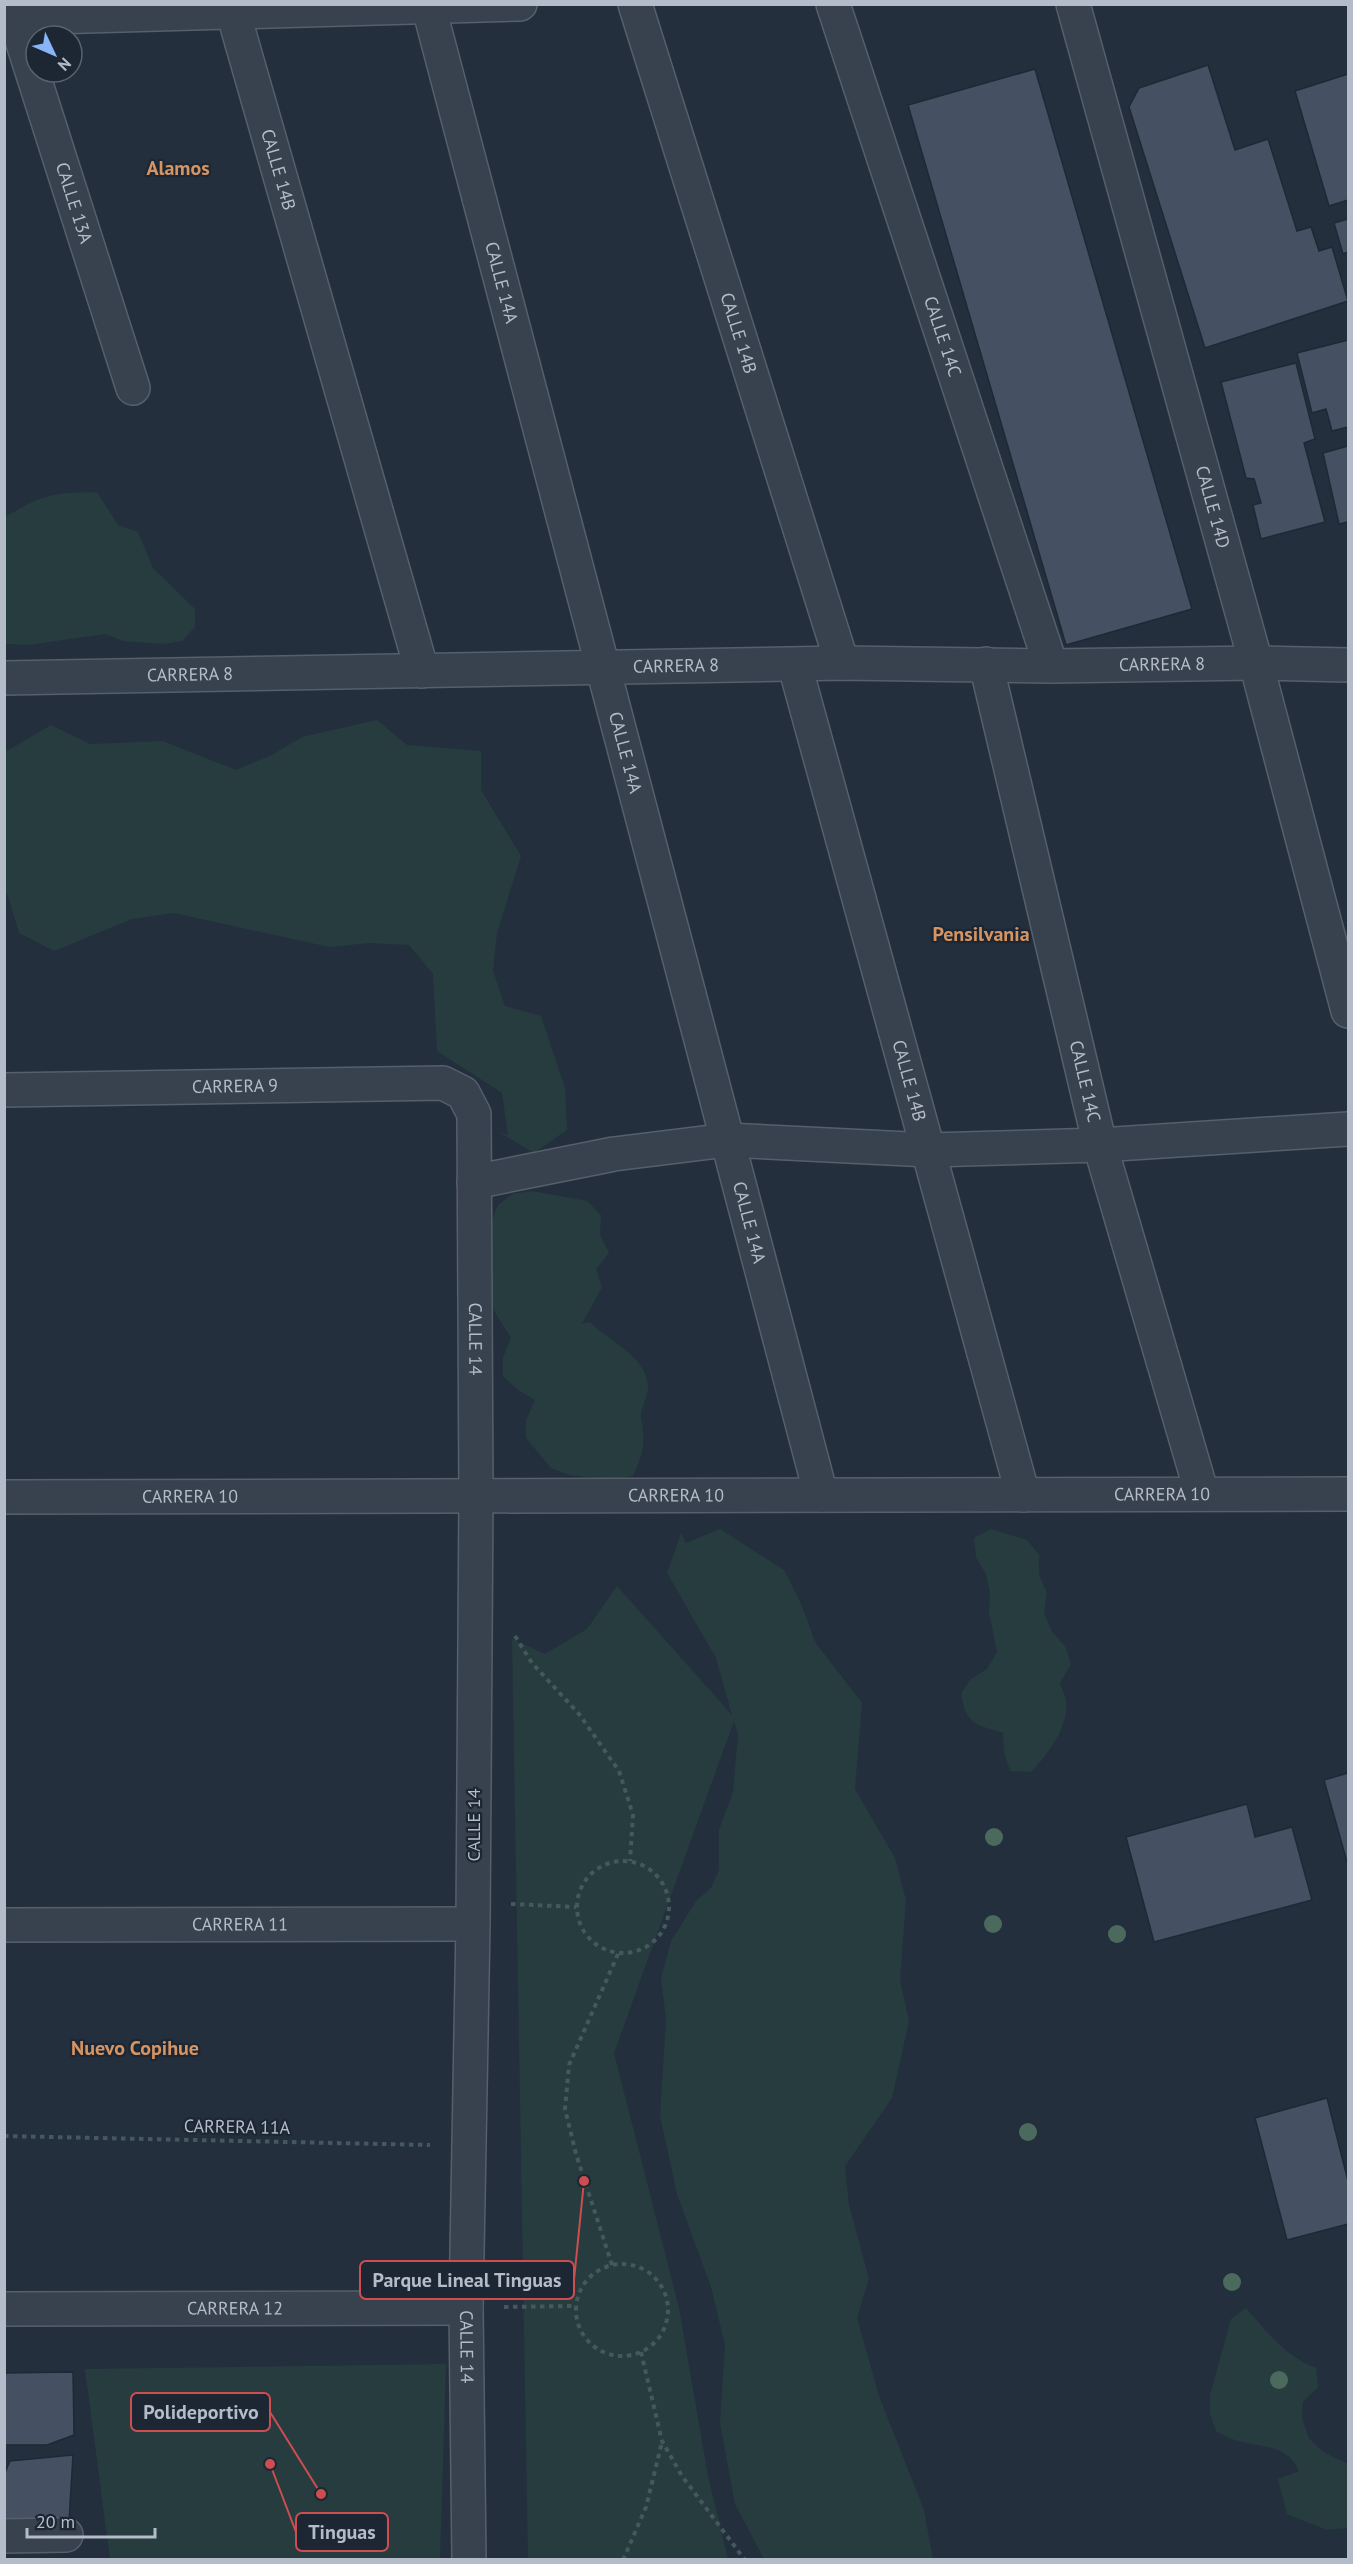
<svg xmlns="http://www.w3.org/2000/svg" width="1353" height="2564" font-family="'PT Sans',sans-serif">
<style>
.green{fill:#263c3f}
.building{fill:#455162;stroke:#1f2835;stroke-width:1.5}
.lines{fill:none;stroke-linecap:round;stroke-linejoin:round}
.minor-casing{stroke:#565f6c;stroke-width:36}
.path{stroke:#44595c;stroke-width:4;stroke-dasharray:4.5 4.5;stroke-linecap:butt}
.minor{stroke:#38414e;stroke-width:33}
.tree{fill:#4b6a5d}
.labels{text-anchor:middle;stroke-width:4.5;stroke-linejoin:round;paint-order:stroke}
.street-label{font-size:18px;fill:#b4bcc9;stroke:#1d2633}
.neighbourhood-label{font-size:20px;font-weight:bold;fill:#d59563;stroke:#1d2633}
.leader{fill:none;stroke:#ce4d50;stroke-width:2}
.callout-dot{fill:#ce4d50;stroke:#1d2633;stroke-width:2}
.callout{fill:#1d2633;stroke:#ce4d50;stroke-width:2}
.callout-label{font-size:20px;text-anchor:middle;font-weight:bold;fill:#b4bcc9}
</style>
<rect width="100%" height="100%" fill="#242f3e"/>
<path class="green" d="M97,492L118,525L138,532L153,568L195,609V627L182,641L163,644L123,641L105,634L28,645L5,644V517C44,494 51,493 97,492Z
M377,720L407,745L481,751V790L521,856L497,933L493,971L505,1006L541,1016L565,1088L567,1130L534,1153L499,1132L508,1135L502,1093L437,1051L433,974L409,945L369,943L329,947L174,913L132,919L54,951L19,933L8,896L5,892V752L51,725L90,744L163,741L236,770L270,756L302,737Z
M532,1191L587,1201L601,1215L600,1235L609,1253L596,1269L602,1287L582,1324L590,1322C609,1342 650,1357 648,1390C647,1398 642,1405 641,1413C640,1418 643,1425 643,1431C645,1448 640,1461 633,1476L611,1480L569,1475L551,1468L526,1438V1420L535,1400L518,1390L503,1376V1357L511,1338L491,1306L490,1225L498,1205L512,1194Z
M720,1529L784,1570L802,1606L815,1642L862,1703L855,1789L895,1858L906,1900L900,1980L909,2021L892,2098L845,2166L849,2205L869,2279L857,2318L879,2396L924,2510L933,2559H764L735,2504L720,2423L725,2345L711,2287L677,2194L660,2116L666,2019L661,1979L671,1941L696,1901L711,1888L719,1870V1830L733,1792L738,1734L734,1721L614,2053L679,2308L708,2476L728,2559H528L512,1639L545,1654L587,1629L617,1586L732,1715L716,1658L667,1573L681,1533L686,1543Z
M991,1529L1027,1540L1039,1555V1575L1047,1593L1044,1613L1052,1632L1065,1646L1071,1664L1060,1683C1062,1688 1065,1695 1066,1701C1069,1727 1047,1755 1031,1772L1010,1771L1004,1752L1003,1733C975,1724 966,1725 961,1693L971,1679L987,1669L997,1652L989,1612L990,1593L986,1574L976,1557L974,1538Z
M1246,2308C1267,2332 1285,2356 1316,2368L1318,2387L1303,2402L1302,2419L1309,2438L1323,2452L1348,2464V2528L1327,2530L1287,2514L1278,2479L1299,2471C1287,2444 1263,2448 1238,2441C1231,2439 1223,2435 1216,2431L1210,2414V2395L1231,2319Z
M446,2364L440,2559H110L85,2369Z"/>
<path class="building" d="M1208,65L1235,150L1268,139L1297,231L1311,227L1319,251L1332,247L1348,301L1205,348L1129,107L1139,88Z
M1035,69L1192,609L1066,645L908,105Z
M1348,74V200L1329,206L1295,91Z
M1348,219V252L1343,254L1334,223Z
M1348,340V427L1332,431L1326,409L1312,413L1297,353Z
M1296,363L1315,439L1304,443L1325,522L1261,539L1253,505L1261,503L1254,479L1246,478L1221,382Z
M1348,446V522L1339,524L1323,453Z
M1348,1773V1862H1347L1324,1780Z
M1247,1804L1255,1837L1292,1827L1312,1900L1154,1942L1126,1837Z
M1327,2098L1348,2181V2224L1287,2240L1255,2118Z
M73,2372L74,2435L47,2445H4V2373Z
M73,2455L69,2521H4V2475L10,2461Z"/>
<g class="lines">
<g class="minor-casing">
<g id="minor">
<path id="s1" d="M635,4L842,663"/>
<path id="s2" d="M833,4L1051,666"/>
<path id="s3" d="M1073,4L1256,663L1348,1011"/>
<path id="s4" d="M429,8L821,1495"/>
<path id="s5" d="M233,12L422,671"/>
<path d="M4,16L15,18L520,4"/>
<path id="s6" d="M15,18L133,388"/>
<path id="s7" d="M986,664L1100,1145L1202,1494"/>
<path id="s8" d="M795,666L1023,1495"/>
<path id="s9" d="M4,678L842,663L1051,666L1256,663L1348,665"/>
<path id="s10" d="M4,1090L443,1083L463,1093L474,1114L476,1496L473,1924L466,2308L469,2560"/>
<path d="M474,1182L614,1154L727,1140L929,1150L1100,1145L1348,1129"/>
<path id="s11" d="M4,1497L1348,1494"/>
<path id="s12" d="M4,1925L473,1924"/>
<path id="s13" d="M4,2309L466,2308"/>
<path d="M4,2536L66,2535"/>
</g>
</g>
<path class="path" d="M515,1636L532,1663L579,1714L619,1771L633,1815L630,1861
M577 1907a46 46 0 1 1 92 0a46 46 0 1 1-92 0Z
M511,1904L576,1907
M4,2136L430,2145
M576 2310a46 46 0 1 1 92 0a46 46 0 1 1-92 0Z
M612,2265L576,2154L565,2109L569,2065L618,1954
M504,2307L575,2306
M641,2352L662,2441L682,2476L745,2560
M623,2560L646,2507L662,2442"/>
<use href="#minor" class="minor"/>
</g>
<g class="tree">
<circle cx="994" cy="1837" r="9"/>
<circle cx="993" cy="1924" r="9"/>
<circle cx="1117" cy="1934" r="9"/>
<circle cx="1028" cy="2132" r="9"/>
<circle cx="1232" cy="2282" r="9"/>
<circle cx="1279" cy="2380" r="9"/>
</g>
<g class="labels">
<g class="street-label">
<text dy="6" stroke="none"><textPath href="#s5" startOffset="164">CALLE 14B</textPath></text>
<text dy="6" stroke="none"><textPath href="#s6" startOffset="194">CALLE 13A</textPath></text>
<text dy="6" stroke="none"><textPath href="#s4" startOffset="284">CALLE 14A</textPath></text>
<text dy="6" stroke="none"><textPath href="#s1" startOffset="345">CALLE 14B</textPath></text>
<text dy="6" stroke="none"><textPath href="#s2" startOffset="350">CALLE 14C</textPath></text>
<text dy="6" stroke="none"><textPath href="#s3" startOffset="522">CALLE 14D</textPath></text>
<text dy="6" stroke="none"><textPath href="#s9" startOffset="1158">CARRERA 8</textPath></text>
<text dy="6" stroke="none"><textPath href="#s9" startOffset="672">CARRERA 8</textPath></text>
<text dy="6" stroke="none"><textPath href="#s9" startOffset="186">CARRERA 8</textPath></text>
<text dy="6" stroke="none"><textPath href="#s4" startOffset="770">CALLE 14A</textPath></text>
<text dy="6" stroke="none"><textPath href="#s8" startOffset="430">CALLE 14B</textPath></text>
<text dy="6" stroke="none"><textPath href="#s7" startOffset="429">CALLE 14C</textPath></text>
<text dy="6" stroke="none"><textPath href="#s10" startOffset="231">CARRERA 9</textPath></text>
<text dy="6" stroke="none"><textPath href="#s4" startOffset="1256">CALLE 14A</textPath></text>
<text dy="6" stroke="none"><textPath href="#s10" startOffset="710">CALLE 14</textPath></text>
<text dy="6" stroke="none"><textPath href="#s11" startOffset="672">CARRERA 10</textPath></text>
<text dy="6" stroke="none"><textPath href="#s11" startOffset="1158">CARRERA 10</textPath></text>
<text dy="6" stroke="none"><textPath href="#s11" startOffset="186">CARRERA 10</textPath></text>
<text transform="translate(474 1825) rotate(-90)" y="6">CALLE 14</text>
<text dy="6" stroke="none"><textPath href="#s12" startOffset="236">CARRERA 11</textPath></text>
<text transform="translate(237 2127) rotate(1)" y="6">CARRERA 11A</text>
<text dy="6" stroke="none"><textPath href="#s13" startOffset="231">CARRERA 12</textPath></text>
<text dy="6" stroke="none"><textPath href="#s10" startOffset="1718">CALLE 14</textPath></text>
</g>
<g class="neighbourhood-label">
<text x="178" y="175">Alamos</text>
<text x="981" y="941">Pensilvania</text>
<text x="135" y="2055">Nuevo Copihue</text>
</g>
</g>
<path class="leader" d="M584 2181L574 2280M321 2494L270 2412M270 2464L296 2532"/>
<g class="callout-dot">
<circle cx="584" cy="2181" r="6"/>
<circle cx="321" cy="2494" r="6"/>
<circle cx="270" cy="2464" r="6"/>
</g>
<g class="callout">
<rect x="360" y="2261" width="214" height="38" rx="6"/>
<rect x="131" y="2393" width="139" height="38" rx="6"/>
<rect x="296" y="2513" width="92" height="38" rx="6"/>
</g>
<g class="callout-label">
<text x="467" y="2287">Parque Lineal Tinguas</text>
<text x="201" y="2419">Polideportivo</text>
<text x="342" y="2539">Tinguas</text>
</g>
<rect width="1353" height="2564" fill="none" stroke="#b4bcc9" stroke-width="12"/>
<g transform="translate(54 54) rotate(134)"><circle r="28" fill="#1d2633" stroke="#59626f" stroke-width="1.5"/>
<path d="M0-4.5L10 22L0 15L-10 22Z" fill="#8ab4f8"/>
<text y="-9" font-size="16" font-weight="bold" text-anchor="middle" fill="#b4bcc9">N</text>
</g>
<path d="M27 2528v9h128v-9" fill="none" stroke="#b4bcc9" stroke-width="3"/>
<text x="36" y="2528" font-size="18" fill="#b4bcc9" stroke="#1d2633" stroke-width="4.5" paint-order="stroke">20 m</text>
</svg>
